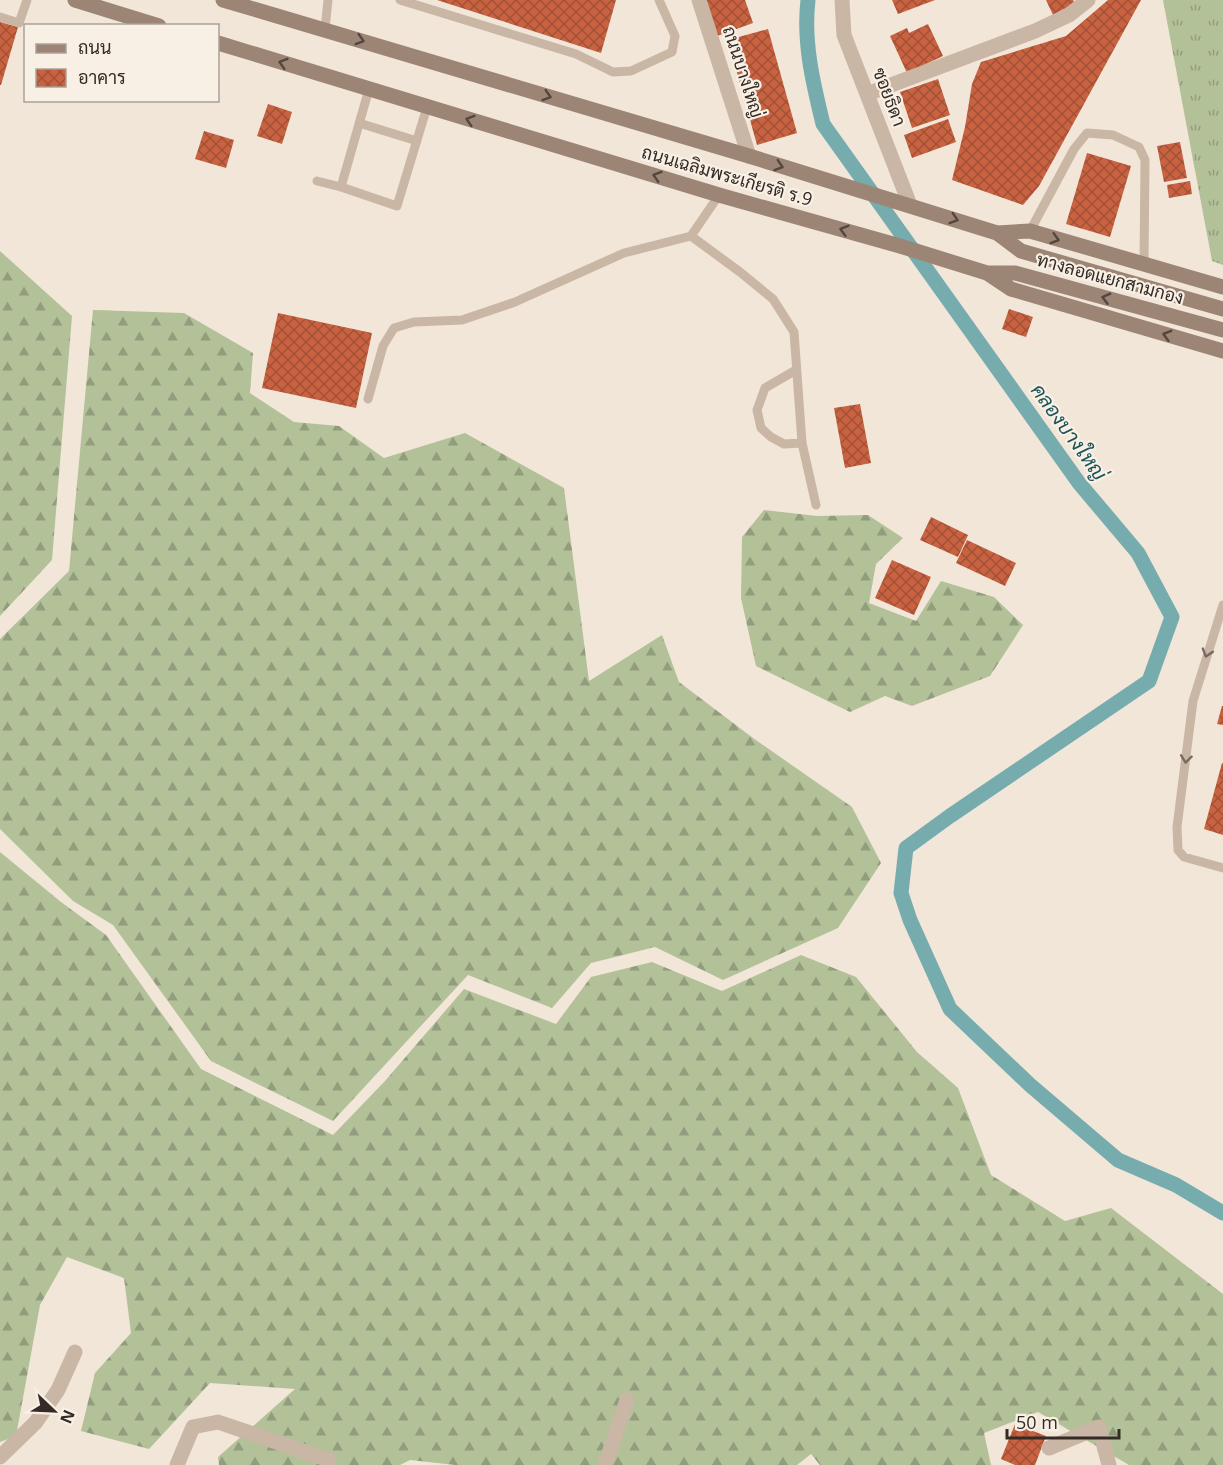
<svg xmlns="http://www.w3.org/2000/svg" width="1223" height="1465" font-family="'Open Sans',Sarabun,sans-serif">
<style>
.grass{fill:url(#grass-tufts)}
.forest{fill:url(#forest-firs)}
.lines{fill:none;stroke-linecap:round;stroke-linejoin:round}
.canal{stroke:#77acaf;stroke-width:15}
.building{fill:url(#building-cross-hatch)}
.lane{stroke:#cab6a5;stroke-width:9}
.street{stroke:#cab6a5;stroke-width:15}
.secondary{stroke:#9d8576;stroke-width:15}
.oneway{stroke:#54463e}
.oneway2{stroke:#786a5f}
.labels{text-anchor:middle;stroke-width:4.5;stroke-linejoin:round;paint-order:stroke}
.street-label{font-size:18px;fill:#352b26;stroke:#f9f0e5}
.water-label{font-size:20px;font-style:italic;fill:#1b5357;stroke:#f9f0e5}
</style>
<defs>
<pattern id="grass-tufts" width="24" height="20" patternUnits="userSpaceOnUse" patternTransform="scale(1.5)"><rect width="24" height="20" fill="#b3c199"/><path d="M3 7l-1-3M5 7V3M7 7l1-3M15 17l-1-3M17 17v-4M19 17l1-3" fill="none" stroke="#929d7d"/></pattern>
<pattern id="forest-firs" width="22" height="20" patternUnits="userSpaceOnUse" patternTransform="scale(1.5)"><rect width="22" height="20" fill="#b3c199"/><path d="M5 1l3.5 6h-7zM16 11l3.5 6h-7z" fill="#929d7d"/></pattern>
<pattern id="building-cross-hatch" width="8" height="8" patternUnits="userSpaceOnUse" patternTransform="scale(1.5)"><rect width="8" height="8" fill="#c86241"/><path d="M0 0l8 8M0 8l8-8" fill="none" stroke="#a35136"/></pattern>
</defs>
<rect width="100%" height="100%" fill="#f2e6d9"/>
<path class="grass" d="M1163,0H1223V265L1212,261Z"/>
<path class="forest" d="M0,251L72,316L52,560L0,616Z
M93,310L184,313L253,353L250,393L294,422L339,426L384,458L465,433L564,488L589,681L662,635L679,682L753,738L852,807L881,863L838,928L723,980L655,947L591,963L552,1008L468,975L333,1121L211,1061L113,925L73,901L0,829V639L69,571Z
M764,510L817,516L868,515L903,538L876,564L869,603L916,621L941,581L994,597L1023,625L990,676L912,706L885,696L850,712L756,666L741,598L742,537Z
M0,852L61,902L106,935L201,1069L333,1135L385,1081L464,989L556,1024L591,977L652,962L722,991L801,955L856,977L917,1052L958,1088L991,1175L1065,1221L1111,1208L1223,1294V1465H1129L1038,1412L984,1433L991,1465H820L811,1454L797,1465H455L410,1460L400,1465H219L218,1457L295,1389L210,1383L149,1449L81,1431L95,1373L131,1333L124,1278L67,1257L40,1305L16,1436L0,1442Z"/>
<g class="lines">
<path class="canal" d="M808,0C803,42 813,83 823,124L1079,483L1138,553L1172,617L1149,681L950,816L906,848L901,893L910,920L950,1009L1030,1085L1118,1160L1176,1185L1223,1213"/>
</g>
<path class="building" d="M437,0H616L601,53Z
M705,0H745L753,23L717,36Z
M892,0H935L898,14Z
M1046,0H1073L1075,3L1053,15Z
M1108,0H1141L1039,186L1023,205L952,180L965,127L972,84L981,62L1066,36Z
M0,22L18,27L1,85H0Z
M928,24L943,56L907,73L890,36L907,28L909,33Z
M768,29L797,133L757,145L728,40Z
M938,79L950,115L912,128L900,92Z
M268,104L292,112L282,144L257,136Z
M948,119L956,142L912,158L904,135Z
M204,131L234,140L226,168L195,159Z
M1180,142L1187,178L1164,182L1157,146Z
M1087,153L1131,166L1110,237L1066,224Z
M1190,181L1192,194L1169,198L1167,185Z
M1009,309L1033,317L1026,337L1002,329Z
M278,313L372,333L356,408L262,388Z
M860,404L871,463L845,468L834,408Z
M931,517L968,535L958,557L920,540Z
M967,540L1016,563L1005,586L956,563Z
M892,560L931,577L914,615L875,598Z
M1222,706H1223V725L1217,724Z
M1222,763H1223V835L1204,829Z
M1015,1424L1046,1436L1035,1465H1015L1001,1459Z"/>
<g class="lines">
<path class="lane" d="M400,0L576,54L613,72L631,71L672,52L675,36L659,0
M0,17L19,23L27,0
M325,29L328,0
M369,89L341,187L397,206L427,107
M359,123L417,141
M317,181L341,187
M719,195L691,236L740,272L773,299L794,332L802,443L816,505
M1030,231L1074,149L1087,133L1113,135L1139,147L1145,160L1144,265
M796,370L765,388L757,410L761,428L771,437L784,444L802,443
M368,399L383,346L394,328L414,322L462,320L515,302L624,253L691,236
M1223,605L1193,701L1177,827L1178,850L1184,857L1223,868"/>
<path class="street" d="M699,0L749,156
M842,0L844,35L910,205
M867,94L1035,31L1069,15L1088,0
M1049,1448L1099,1427L1109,1465
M0,1457L36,1422L58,1390L75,1352
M177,1465L193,1427L218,1422L329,1460
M605,1465L627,1400"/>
<path class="secondary" d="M75,0L159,26
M223,0L749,156L997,233L1030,231L1223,287
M218,43L719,195L900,246L987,273L1011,289L1223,351
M997,233L1021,251L1223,309
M987,273H1015L1223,330"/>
</g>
<defs><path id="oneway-chevron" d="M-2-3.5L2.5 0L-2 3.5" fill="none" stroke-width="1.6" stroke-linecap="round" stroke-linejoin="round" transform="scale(1.5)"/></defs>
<g class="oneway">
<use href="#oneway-chevron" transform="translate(360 40) rotate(17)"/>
<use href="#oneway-chevron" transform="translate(283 63) rotate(-163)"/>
<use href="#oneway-chevron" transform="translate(547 96) rotate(17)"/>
<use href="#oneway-chevron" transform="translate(470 120) rotate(-163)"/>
<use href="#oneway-chevron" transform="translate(779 166) rotate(18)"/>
<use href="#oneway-chevron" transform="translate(657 176) rotate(-163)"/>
<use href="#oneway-chevron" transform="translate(954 219) rotate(18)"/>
<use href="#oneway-chevron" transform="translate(844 230) rotate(-164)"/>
<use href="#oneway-chevron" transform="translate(1055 239) rotate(16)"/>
<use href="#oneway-chevron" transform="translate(1106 298) rotate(-165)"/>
<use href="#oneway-chevron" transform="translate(1167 335) rotate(-164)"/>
</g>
<g class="oneway2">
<use href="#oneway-chevron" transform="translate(1207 653) rotate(107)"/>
<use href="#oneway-chevron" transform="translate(1186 759) rotate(97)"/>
</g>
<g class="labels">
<g class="street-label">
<text transform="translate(743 72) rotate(72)" y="6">ถนนบางใหญ่</text>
<text transform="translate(889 97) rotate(69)" y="6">ซอยธิดา</text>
<text transform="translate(727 176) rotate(16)" y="6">ถนนเฉลิมพระเกียรติ ร.9</text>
<text transform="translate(1110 279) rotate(15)" y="6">ทางลอดแยกสามกอง</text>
</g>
<g class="water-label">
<text transform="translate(1069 432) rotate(54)" y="7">คลองบางใหญ่</text>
</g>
</g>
<rect x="24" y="24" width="195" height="78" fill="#f9f0e5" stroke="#aba199" stroke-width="1.5"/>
<rect x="36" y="44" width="30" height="9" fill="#9d8576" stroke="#aba199" stroke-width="1.5"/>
<text x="78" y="54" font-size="18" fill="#352b26">ถนน</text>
<rect x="36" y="69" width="30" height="18" fill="url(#building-cross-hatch)" stroke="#aba199" stroke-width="1.5"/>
<text x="78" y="84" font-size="18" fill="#352b26">อาคาร</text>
<g transform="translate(54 1411) rotate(113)" stroke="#f9f0e5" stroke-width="4.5" paint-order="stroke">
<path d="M0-4.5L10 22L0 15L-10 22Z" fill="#352b26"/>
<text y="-9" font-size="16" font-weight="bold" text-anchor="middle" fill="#352b26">N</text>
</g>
<path d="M1007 1429v9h112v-9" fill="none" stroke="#352b26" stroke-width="3"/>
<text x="1016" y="1429" font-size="18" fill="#352b26" stroke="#f9f0e5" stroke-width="4.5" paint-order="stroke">50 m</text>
</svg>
